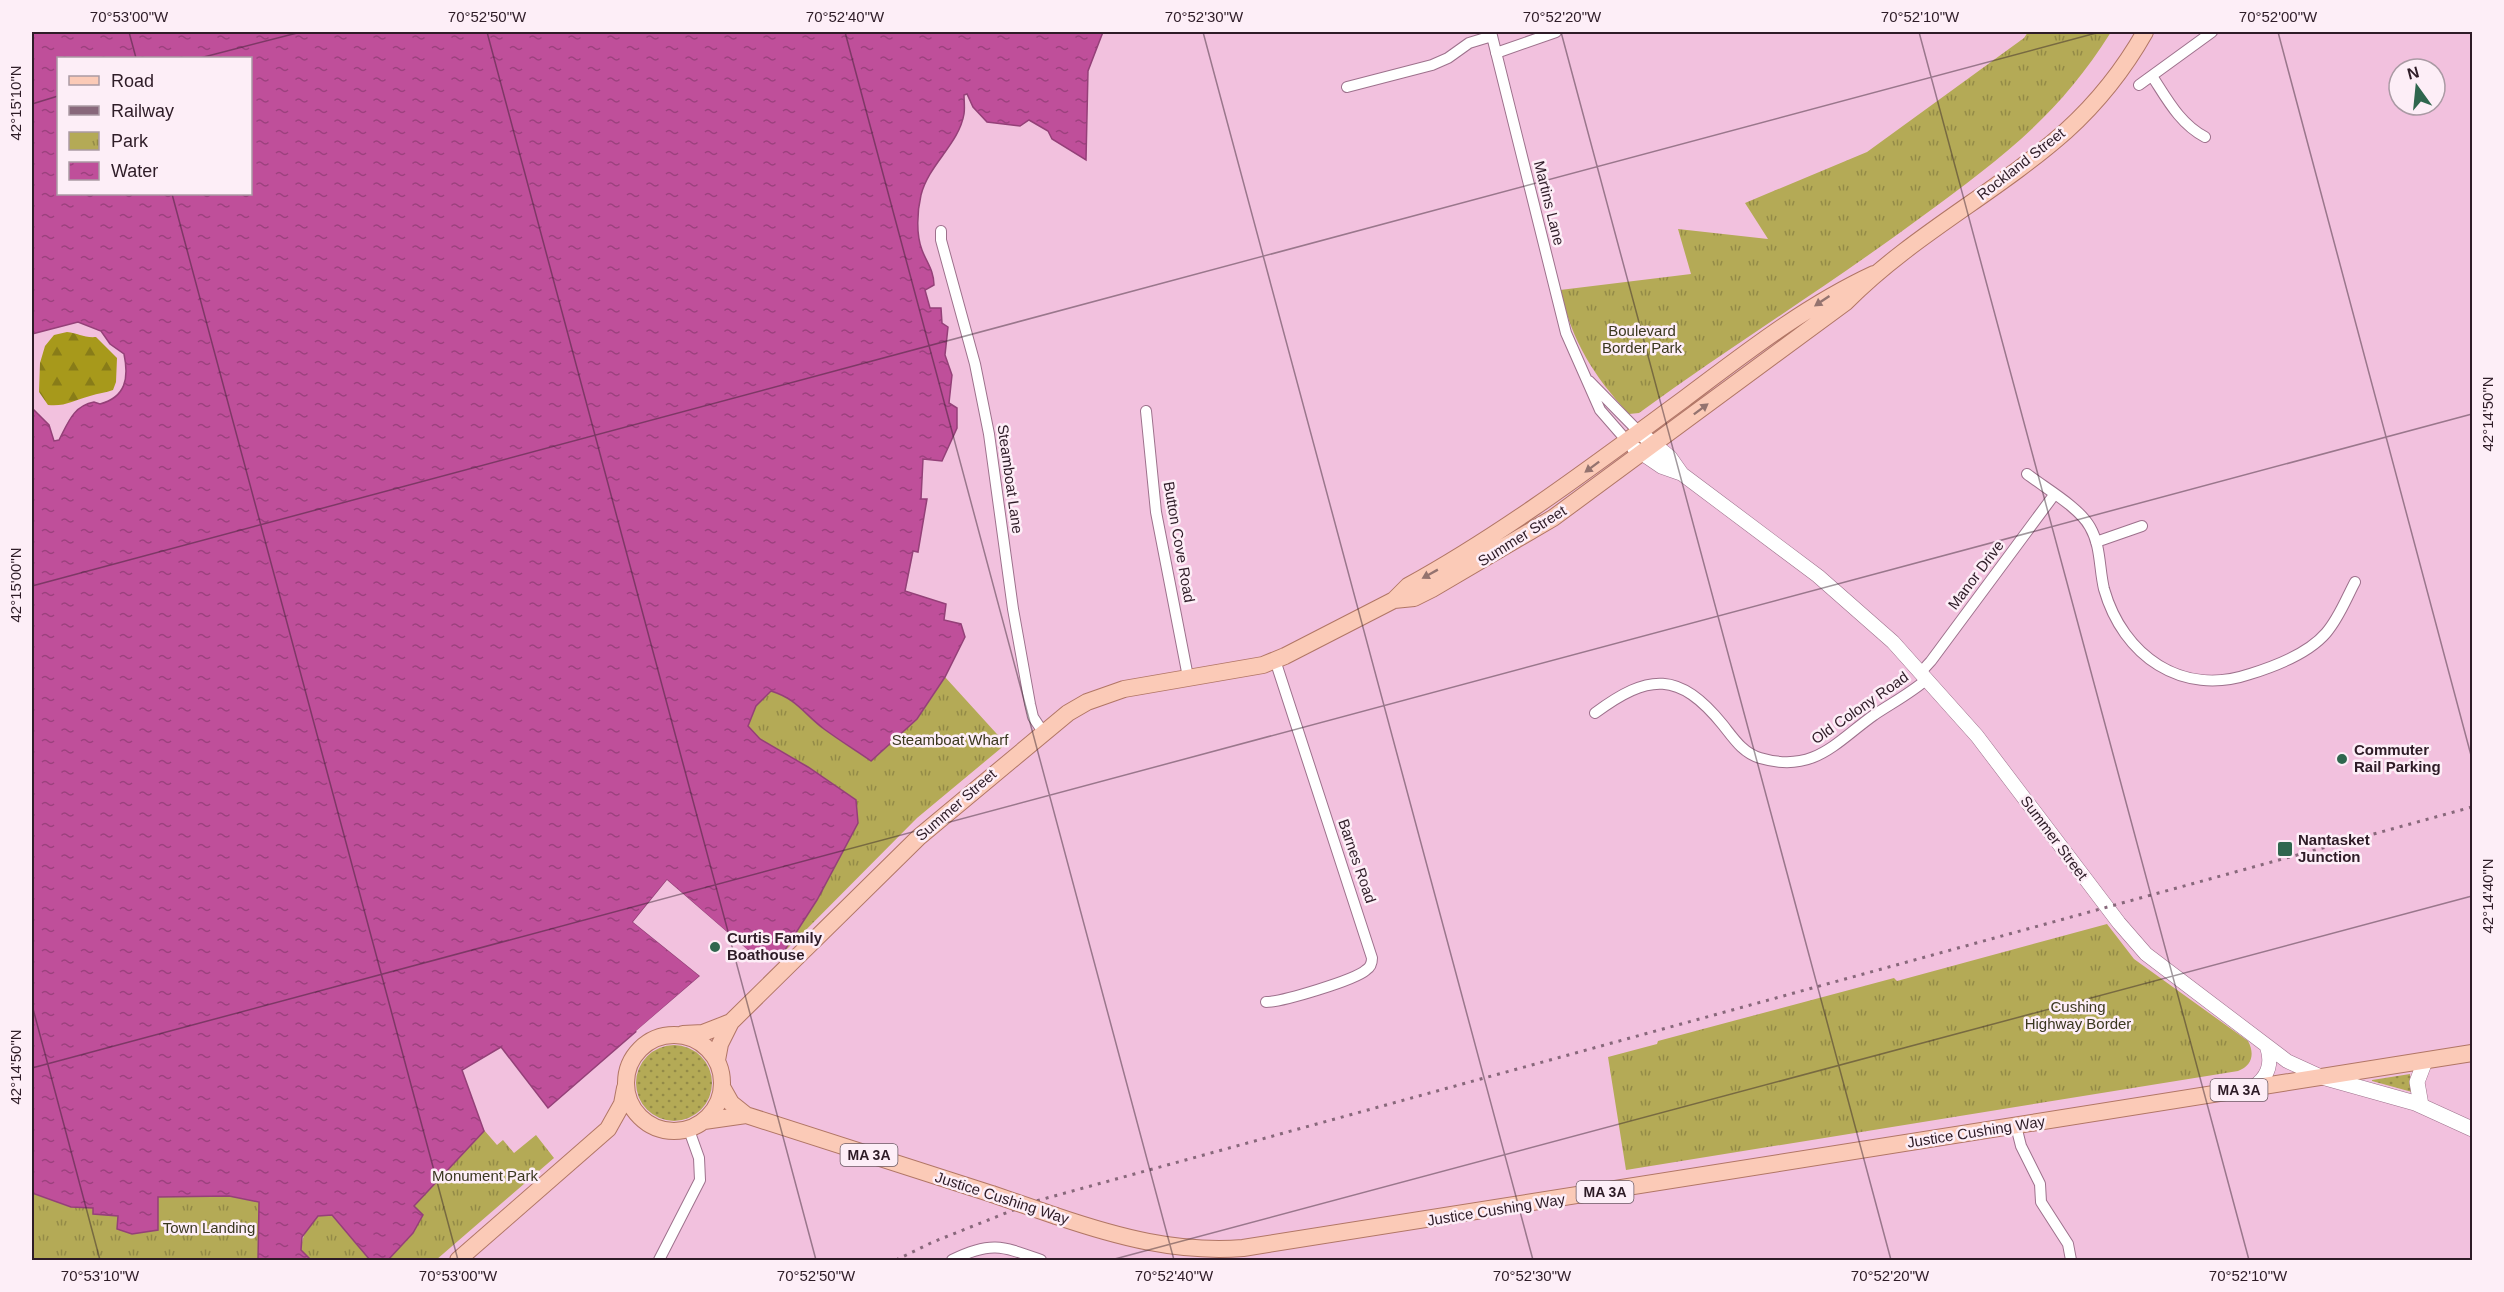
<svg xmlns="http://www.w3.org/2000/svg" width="2504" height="1292" font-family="Arial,sans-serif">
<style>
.grass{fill:url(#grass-dots)}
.forest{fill:url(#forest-firs)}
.park{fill:url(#park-tufts)}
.water{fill:url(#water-ripples);stroke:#944078;stroke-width:1.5;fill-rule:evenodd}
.pier{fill:#f2c1de}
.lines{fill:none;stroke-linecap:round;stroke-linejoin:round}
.minor-casing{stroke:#9d718c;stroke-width:12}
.tertiary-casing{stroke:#9d718c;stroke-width:15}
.secondary-casing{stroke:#9d718c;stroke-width:16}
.primary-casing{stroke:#b17665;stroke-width:18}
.minor{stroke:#fff;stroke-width:10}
.tertiary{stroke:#fff;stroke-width:14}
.secondary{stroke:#fff;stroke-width:15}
.primary{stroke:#fbcab7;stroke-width:16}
.rail{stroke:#88687b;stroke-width:3;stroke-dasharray:3 6;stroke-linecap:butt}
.primary-bridge-casing{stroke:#b17665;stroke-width:18;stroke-linecap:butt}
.primary-bridge{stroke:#fbcab7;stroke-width:16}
.oneway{fill:#94736f}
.ticks{fill:none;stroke:#2e1c27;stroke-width:1.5;stroke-opacity:0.45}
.poi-dot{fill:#2f664e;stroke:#fdeef7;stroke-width:2}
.labels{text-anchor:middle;stroke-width:5;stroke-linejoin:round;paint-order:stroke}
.shield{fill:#fdeef7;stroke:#6c5b65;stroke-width:1.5}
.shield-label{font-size:14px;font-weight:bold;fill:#2e1c27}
.street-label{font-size:15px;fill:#2e1c27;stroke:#fdeef7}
.park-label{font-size:15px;fill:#3a371f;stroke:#fdeef7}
.poi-label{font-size:15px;font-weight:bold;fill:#2e1c27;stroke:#fdeef7;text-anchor:start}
.neatline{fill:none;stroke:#2e1c27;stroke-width:2}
.ticks-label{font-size:15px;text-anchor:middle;fill:#2e1c27}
</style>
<defs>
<pattern id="grass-dots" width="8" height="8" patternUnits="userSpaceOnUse" patternTransform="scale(1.5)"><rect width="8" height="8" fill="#b4aa56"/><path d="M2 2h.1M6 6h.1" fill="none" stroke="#938a47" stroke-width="1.8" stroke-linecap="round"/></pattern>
<pattern id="forest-firs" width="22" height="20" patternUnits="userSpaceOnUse" patternTransform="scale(1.5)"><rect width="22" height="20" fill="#a7991b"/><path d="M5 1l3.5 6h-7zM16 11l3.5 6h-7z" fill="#887c18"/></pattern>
<pattern id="park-tufts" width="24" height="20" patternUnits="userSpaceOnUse" patternTransform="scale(1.5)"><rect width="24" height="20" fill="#b4aa56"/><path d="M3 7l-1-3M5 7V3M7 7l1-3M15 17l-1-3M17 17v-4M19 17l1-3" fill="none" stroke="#938a47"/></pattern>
<pattern id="water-ripples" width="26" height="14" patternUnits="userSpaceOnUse" patternTransform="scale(1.5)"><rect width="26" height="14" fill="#bf4f9a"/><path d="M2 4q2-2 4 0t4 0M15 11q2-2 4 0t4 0" fill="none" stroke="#9c417e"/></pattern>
</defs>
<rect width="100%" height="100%" fill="#f2c1de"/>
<path class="grass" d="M636 1083a38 38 0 1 1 76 0a38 38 0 1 1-76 0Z
M2410,1074L2412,1092L2372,1081V1080Z"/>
<path class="forest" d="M67,332C78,333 84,338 96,337L117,358L116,382L113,390C106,393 98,393 90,396C74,400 65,407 48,405L39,392L40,363L45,346L54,335Z"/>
<path class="park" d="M2028,32H2111C2057,118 2000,159 1920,218C1828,286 1731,346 1639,413L1629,414C1593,375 1573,343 1560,290L1691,274L1678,229L1768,239L1745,203L1867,152L2024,38Z
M945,677L1006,744L917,818L783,953L817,900L858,823L856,800L808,767L760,739L748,726L756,706L771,691C797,699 804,714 824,729C839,740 855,750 871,761L917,719Z
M2107,924L2134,959L2248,1041C2255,1054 2252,1066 2238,1071L1626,1170L1608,1057L1657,1044L1658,1041L1894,978L1897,981Z
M484,1130L497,1145L503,1140L514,1153L536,1135L554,1158L436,1260H388L413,1233L414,1206Z
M32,1193L71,1207L94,1208L93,1214L118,1216L158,1197L229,1196L259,1202L258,1260H32Z
M332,1215L370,1260H311L301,1250C302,1235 307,1228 318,1216Z"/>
<path class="water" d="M32,32H1103L1088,71L1086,160L1052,139L1048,131L1029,120L1020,126L987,122L973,107L967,94L964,95C964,101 965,108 964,114C959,144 929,164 921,195C917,212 916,234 922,250C927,263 934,271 934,285L925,290L930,308H941L942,323L948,327L945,355L952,375L949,403L957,408V428L942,461L923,459L921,499H927L918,552L913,551L905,591L946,604L944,620L961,624L965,637L945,677L917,719L871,761C855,750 839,740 824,729C804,714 797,699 771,691L756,706L748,726L760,739L808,767L856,800L858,823L817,900L783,953L761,962L667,880L633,922L700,976L548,1108L501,1047L462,1070L484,1131L414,1206L423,1215L413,1233L388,1260H370L332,1215L318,1216L302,1237L301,1250L311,1260H258L259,1202L229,1196L158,1197V1230L132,1234L117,1229L118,1216L93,1214V1208L71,1207L32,1193V408L49,425L54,441L59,440C68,423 73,406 94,402L100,404C126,397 129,378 124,354L110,344L101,331L78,322L32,334ZM58,58H250V194H58Z"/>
<path class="pier" d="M667,880L764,964H759L667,884L637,922L703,976L638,1033L636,1031L700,976L633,922Z"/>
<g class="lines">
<g class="minor-casing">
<path id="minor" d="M1491,32L1566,333L1600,410L1627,441
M1496,53L1556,32
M2152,76C2167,99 2180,124 2205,137
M2139,85L2212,32
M1347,87L1432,65L1448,58L1469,43L1492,36
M941,231V240L975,364L989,434L1013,609L1030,704L1033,717L1043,732
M1589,381L1639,432
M1146,411L1156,512L1188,677
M2027,474C2045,488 2079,507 2090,527C2101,546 2099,568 2104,589C2123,656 2182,697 2250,674C2276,666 2308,654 2326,633C2339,618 2346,599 2355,582
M2096,542L2142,526
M1921,672L1931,661L2054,495
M1595,713C1649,673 1679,671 1723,725C1734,739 1743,753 1760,758C1814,774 1836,742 1874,715C1892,703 1911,693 1927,679
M1266,1002C1282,1002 1355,980 1366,970C1371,967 1372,963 1372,958L1275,660
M2016,1126L2021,1146L2040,1184L2041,1202L2068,1244L2071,1260
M659,1260L700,1180L699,1158L689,1130
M952,1260C991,1241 1002,1246 1041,1260"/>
</g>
<g class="tertiary-casing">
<path id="tertiary" d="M1639,432L1670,457L1682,474L1818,576L1893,642L1977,736L2119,923L2146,954L2287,1061L2322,1077
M1634,448L1662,467L1682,474
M2252,1088C2267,1078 2273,1065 2267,1047"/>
</g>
<g class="secondary-casing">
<path id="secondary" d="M2322,1077L2415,1103L2472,1129
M2421,1105L2417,1082L2425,1061"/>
</g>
<g class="primary-casing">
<path id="primary" d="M1394,600L1414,598L1432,589L1553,518L1846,302C1911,236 1996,193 2066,131C2098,102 2124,69 2145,32
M683,1034L703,1033L731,1022
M626 1083a48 48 0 1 1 96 0a48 48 0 1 1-96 0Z
M717,1060L720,1044L731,1022L919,837L1068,713L1087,702L1124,689L1263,665L1285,656L1394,600L1408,586C1506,532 1594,465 1684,399C1744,354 1805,306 1874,274
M722,1087L731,1103L746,1115L992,1194
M704,1121L746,1115
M1056,1216C1118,1237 1177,1253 1243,1248L2472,1053
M458,1260L608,1129L622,1104L625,1088"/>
</g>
<use href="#minor" class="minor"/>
<use href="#tertiary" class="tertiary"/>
<use href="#secondary" class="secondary"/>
<use href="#primary" class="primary"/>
<path class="rail" d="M896,1260L933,1242L1036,1201L2472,807"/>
<g class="primary-bridge-casing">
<path id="primary-bridge" d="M992,1194L1056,1216"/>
</g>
<use href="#primary-bridge" class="primary-bridge"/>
</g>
<defs><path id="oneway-solid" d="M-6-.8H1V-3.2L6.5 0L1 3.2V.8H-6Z" transform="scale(1.5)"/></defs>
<g class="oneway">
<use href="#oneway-solid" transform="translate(1822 301) rotate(146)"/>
<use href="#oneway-solid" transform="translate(1701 409) rotate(-37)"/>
<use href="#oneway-solid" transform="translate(1592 467) rotate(143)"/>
<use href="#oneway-solid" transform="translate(1430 574) rotate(151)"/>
</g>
<path class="ticks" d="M129,32L136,58M487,32L816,1260M845,32L1174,1260M1203,32L1533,1260M1561,32L1891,1260M1919,32L2249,1260M2278,32L2472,759M200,58L301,32M32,104L58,96M172,194L458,1260M32,586L2100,32M32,1005L100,1260M32,1068L2472,414M1111,1260L2472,896"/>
<g class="poi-dot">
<circle cx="2342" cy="759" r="6"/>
<rect x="2277" y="841" width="16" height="16" rx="3"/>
<circle cx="715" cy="947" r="6"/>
</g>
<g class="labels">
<g class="shield">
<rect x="2210.5" y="1079" width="57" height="22" rx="4.5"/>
<rect x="840.5" y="1144" width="57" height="22" rx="4.5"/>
<rect x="1576.5" y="1181" width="57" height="22" rx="4.5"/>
</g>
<g class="shield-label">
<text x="2239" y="1095">MA 3A</text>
<text x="869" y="1160">MA 3A</text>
<text x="1605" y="1197">MA 3A</text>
</g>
<g class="street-label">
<text transform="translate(2021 164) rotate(-38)" y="5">Rockland Street</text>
<text transform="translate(1549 203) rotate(76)" y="5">Martins Lane</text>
<text transform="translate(1010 479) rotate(82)" y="5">Steamboat Lane</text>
<text transform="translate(1522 536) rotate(-32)" y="5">Summer Street</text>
<text transform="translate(1179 542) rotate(80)" y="5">Button Cove Road</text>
<text transform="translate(1976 575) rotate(-53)" y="5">Manor Drive</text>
<text transform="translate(1860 708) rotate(-35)" y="5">Old Colony Road</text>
<text transform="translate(956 805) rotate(-41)" y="5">Summer Street</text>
<text transform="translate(2054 838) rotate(53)" y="5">Summer Street</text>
<text transform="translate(1357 861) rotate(71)" y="5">Barnes Road</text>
<text transform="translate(1976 1132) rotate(-9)" y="5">Justice Cushing Way</text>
<text transform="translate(1002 1198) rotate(18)" y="5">Justice Cushing Way</text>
<text transform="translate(1496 1210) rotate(-9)" y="5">Justice Cushing Way</text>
</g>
<g class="park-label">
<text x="1642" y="336">Boulevard<tspan x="1642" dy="17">Border Park</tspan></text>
<text x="950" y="745">Steamboat Wharf</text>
<text x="2078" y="1012">Cushing<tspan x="2078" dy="17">Highway Border</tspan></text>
<text x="485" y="1181">Monument Park</text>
<text x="209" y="1233">Town Landing</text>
</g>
<g class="poi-label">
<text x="2354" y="755">Commuter<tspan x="2354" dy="17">Rail Parking</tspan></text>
<text x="2298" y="845">Nantasket<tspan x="2298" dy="17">Junction</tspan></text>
<text x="727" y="943">Curtis Family<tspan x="727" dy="17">Boathouse</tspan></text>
</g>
</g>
<rect width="2504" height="1292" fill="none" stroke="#fdeef7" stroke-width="66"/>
<rect x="57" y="57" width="195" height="138" fill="#fdeef7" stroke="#aa9aa4" stroke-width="1.5"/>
<rect x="69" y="76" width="30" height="9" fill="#fbcab7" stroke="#aa9aa4" stroke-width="1.5"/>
<text x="111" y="87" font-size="18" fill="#2e1c27">Road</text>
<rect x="69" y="106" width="30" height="9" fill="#88687b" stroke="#aa9aa4" stroke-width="1.5"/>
<text x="111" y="117" font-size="18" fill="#2e1c27">Railway</text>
<rect x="69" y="132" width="30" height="18" fill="url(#park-tufts)" stroke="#aa9aa4" stroke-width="1.5"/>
<text x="111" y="147" font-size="18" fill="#2e1c27">Park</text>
<rect x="69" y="162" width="30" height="18" fill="url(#water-ripples)" stroke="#aa9aa4" stroke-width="1.5"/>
<text x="111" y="177" font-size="18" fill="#2e1c27">Water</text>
<g transform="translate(2417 87) rotate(345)"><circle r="28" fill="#fdeef7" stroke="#aa9aa4" stroke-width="1.5"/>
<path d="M0-4.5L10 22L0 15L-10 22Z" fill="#2f664e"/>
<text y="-9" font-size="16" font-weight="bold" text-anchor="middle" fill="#2e1c27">N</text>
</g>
<rect x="33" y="33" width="2438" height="1226" class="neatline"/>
<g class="ticks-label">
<text x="129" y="22">70°53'00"W</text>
<text x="487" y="22">70°52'50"W</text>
<text x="845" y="22">70°52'40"W</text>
<text x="1204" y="22">70°52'30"W</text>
<text x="1562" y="22">70°52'20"W</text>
<text x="1920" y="22">70°52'10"W</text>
<text x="2278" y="22">70°52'00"W</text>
<text transform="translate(16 103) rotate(-90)" y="5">42°15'10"N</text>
<text transform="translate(2488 414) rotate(-90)" y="5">42°14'50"N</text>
<text transform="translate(16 585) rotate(-90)" y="5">42°15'00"N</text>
<text transform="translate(2488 896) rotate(-90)" y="5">42°14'40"N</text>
<text transform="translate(16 1067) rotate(-90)" y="5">42°14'50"N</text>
<text x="100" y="1281">70°53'10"W</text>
<text x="458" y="1281">70°53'00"W</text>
<text x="816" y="1281">70°52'50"W</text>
<text x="1174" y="1281">70°52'40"W</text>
<text x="1532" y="1281">70°52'30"W</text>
<text x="1890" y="1281">70°52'20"W</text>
<text x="2248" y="1281">70°52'10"W</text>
</g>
</svg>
